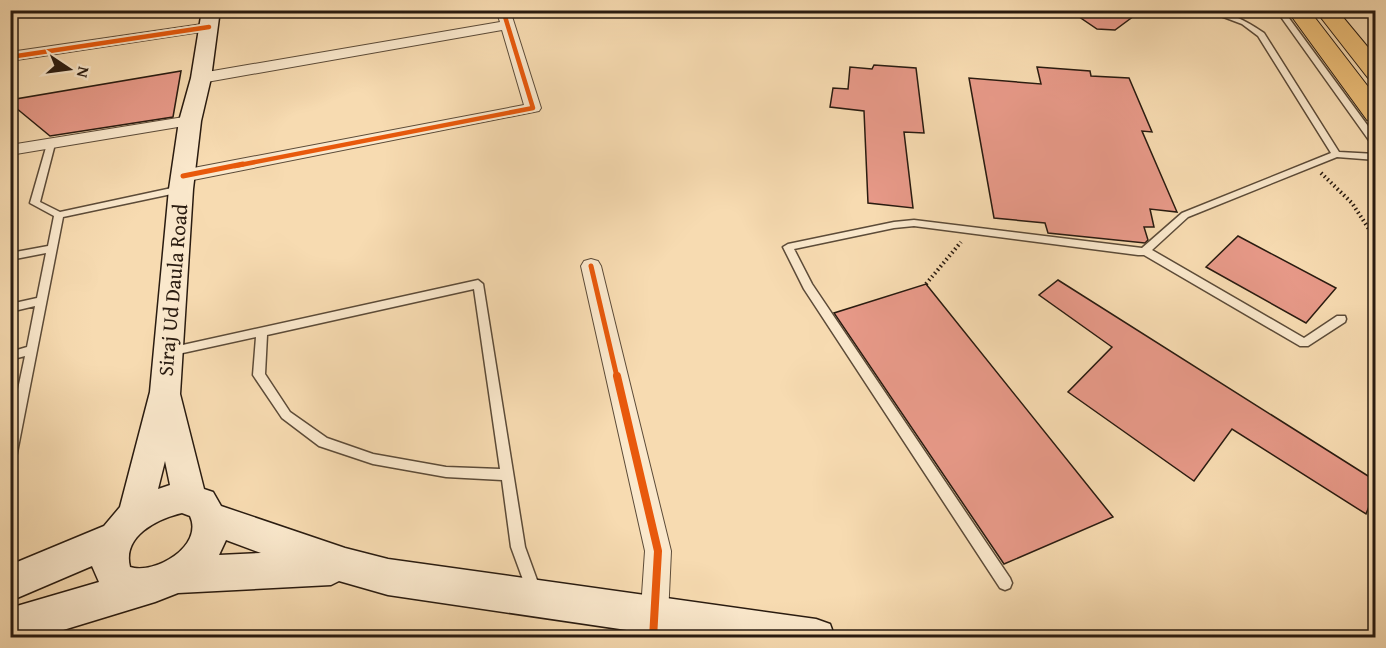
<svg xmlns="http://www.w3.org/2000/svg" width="1386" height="648" font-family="'Gentium Book Plus',serif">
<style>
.building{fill:#e79988;stroke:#291b10;stroke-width:1.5}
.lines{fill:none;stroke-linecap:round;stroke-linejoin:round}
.lane-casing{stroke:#5c4b38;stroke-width:3}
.street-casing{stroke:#5c4b38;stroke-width:2}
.secondary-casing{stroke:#291b10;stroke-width:3}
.primary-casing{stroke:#291b10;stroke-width:2}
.path{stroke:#291b10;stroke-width:4;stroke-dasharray:1.5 3;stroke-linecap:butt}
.lane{fill:#fae8cc;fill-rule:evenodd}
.street{fill:#fae8cc;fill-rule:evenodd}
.secondary{fill:#fae8cc;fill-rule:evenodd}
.primary{fill:#ecbe78;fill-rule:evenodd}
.cycleway-far2-casing{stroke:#fae8cc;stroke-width:8}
.cycleway-far1-casing{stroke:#fae8cc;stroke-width:9}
.cycleway-casing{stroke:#fae8cc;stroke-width:11}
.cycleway-far2{stroke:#e8590c;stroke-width:4.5}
.cycleway-far1{stroke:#e8590c;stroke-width:5}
.cycleway{stroke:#e8590c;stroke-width:8}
.labels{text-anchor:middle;stroke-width:4.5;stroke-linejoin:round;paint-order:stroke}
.street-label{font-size:21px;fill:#291b10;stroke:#fae8cc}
</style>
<rect width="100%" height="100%" fill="#f7dbb1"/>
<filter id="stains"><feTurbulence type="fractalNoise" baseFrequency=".00333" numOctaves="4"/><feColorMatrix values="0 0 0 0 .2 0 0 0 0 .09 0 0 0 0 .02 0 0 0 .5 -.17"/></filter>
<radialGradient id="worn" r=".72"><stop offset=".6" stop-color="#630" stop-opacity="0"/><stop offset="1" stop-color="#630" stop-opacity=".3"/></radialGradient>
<path class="building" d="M1069,10H1142L1115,30L1097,29Z
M874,65L916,68L924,133L904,132L913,208L868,203L864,111L830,107L833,88L848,89L850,67L872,69Z
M1037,67L1090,71L1091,76L1129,78L1152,132L1142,131L1177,212L1150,209L1154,227H1144L1148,240L1145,243L1048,233L1045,223L994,218L969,78L1041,84Z
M181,71L173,117L50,136L10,103V100Z
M1238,236L1336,288L1306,323L1206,267Z
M1058,280L1376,481V489L1366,514L1232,429L1194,481L1068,392L1112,347L1039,295Z
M926,284L1113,517L1004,564L834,313Z"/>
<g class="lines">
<g class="lane-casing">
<path id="lane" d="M1205,10C1227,10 1246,21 1264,33L1339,152L1376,154V160L1337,157L1188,217L1152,250L1304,338L1337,316H1345L1346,319L1345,322L1308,346H1300L1144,255H1138L914,226L894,228L794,249L812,284L1010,578L1012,583L1010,588L1005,590L1000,588L804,289L783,247L788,244L894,222L914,220L1142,248L1182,213L1331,153L1258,36L1242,24Z
M1276,10H1283L1376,137V146H1373Z
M51,141L55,144L40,202L60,212L181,186L185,189L181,192L63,217L16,458L14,462L10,463V427L25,356L10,360V352L27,347L35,306L10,312V304L37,298L46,253L10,260V253L48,246L54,216L30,203L47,144Z
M478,280L483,284L525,547L541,591L539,596L534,598L529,596L511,547L502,480L446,477L373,464L319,446L282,418L255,378L253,375L256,337L169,356L165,355L164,352L165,349L169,348ZM474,289L500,469L446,467L373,454L327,438L290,412L265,374L267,335Z"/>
</g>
<g class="street-casing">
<path id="street" d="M496,10H510L541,108L539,111L183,182L177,180L174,176L177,172L183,170L524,105L502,30L201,83L193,78L201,73L500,22Z
M209,23L216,27L214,30L10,61V52Z
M190,116L196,118L198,121L196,124L10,155V145Z
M591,259L598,261L601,266L671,551L667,638H639L645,551L581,266L584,261Z"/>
</g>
<g class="secondary-casing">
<path id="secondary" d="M202,10H220L211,78L201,121L193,189L180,394L204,489L213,492L221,506L345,548L388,559L816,619L830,624L835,638H681L388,595L339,581L331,585L178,593L155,602L37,638H10V608L99,582L92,566L10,601V565L104,526L120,507L150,392L169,189L179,121L191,78ZM165,461L170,485L158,489ZM182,513L190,516C204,546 155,575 130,567C122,536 157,519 182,513ZM226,540L261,553L219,555Z"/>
</g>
<g class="primary-casing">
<path id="primary" d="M1287,10H1309L1376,97V122L1367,120Z
M1315,10H1337L1376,57V80L1368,78Z"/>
</g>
<path class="path" d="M1321,173L1352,203L1376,240
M926,284L961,242"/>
<use href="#lane" class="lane"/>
<use href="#street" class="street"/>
<use href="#secondary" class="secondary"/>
<use href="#primary" class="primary"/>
<g class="cycleway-far2-casing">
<path id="cycleway-far2" d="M10,57L209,27
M235,166L533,108L503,10"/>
</g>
<g class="cycleway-far1-casing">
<path id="cycleway-far1" d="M183,176L243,164
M591,266L617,377"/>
</g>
<g class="cycleway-casing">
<path id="cycleway" d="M617,376L658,551L653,638"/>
</g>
<use href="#cycleway-far2" class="cycleway-far2"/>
<use href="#cycleway-far1" class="cycleway-far1"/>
<use href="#cycleway" class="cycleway"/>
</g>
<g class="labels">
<g class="street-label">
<text transform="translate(173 290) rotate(-85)" y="7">Siraj Ud Daula Road</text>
</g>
</g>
<rect width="1386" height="648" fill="none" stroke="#f7dbb1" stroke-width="36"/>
<rect x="12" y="12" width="1362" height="624" fill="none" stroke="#291b10" stroke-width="3"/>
<rect x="18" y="18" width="1350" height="612" fill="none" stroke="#291b10" stroke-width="1.5"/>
<g transform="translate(69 69) rotate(103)" stroke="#fae8cc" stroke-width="4.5" paint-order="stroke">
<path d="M0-4.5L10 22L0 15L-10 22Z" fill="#291b10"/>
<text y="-9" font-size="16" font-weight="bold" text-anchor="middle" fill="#291b10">N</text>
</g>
<rect width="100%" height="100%" filter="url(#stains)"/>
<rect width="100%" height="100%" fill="url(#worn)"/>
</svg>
